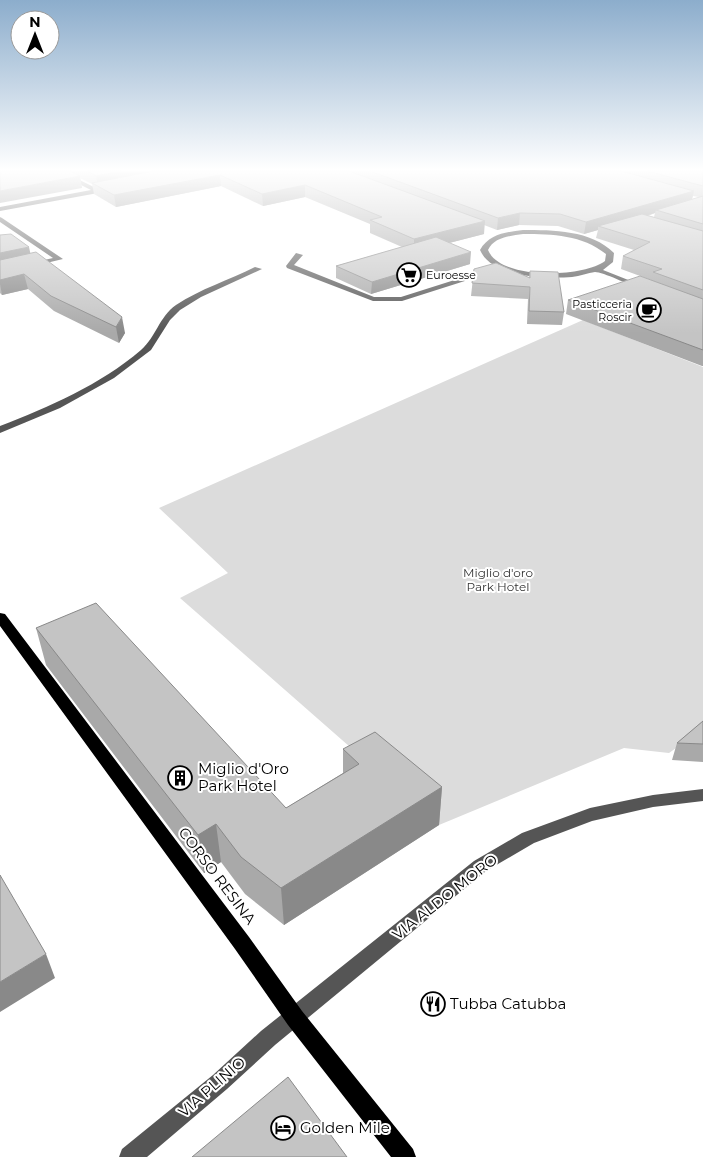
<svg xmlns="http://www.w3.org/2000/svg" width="703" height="1157" font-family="Montserrat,sans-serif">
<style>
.green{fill:#dcdcdc}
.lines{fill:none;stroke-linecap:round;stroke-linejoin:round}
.minor{fill:#555;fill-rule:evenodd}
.major{fill:#000;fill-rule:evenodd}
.wall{fill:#a9a9a9;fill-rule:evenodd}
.shaded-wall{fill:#898989}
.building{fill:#c4c4c4;stroke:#898989}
.labels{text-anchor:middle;stroke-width:4;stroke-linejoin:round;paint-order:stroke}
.far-poi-label{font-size:11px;fill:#000;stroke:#fff;text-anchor:start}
.park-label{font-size:12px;fill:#333;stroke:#fff}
.near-poi-label{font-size:15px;fill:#000;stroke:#fff;text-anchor:start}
.near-street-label{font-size:15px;fill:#000;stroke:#fff}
</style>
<rect width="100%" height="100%" fill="#fff"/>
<path class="green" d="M583,320L703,367V729L669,753L624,748L439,825L180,598L228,573L159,508Z"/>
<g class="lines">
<path class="minor" d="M53,171H61L98,189L110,186L113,188L98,193L0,211V207L91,190Z
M0,217L2,218L63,259L0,274V270L53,258L0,222Z
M523,230C553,230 591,230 614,253L613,262L603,270L646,287L639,289C630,285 603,272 595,272C588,273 580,276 572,277C546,279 492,278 480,250C489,234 506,232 523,230ZM523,234C553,234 582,235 606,254L605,261C582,278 500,280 488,250C494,237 510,236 523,234Z
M296,253L303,255L294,265L374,297H401L486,270L493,272L402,301H373L287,268L286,266Z
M255,267L262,269L201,297L180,310L170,320L151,350L114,378L60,408L0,433V426C49,407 100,385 141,350C156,337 159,317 176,305C200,289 229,280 255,267Z
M703,789V801L653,807L592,821L534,843L486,871L275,1045L227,1089L147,1157H119L122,1149L213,1075L261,1031L474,861L522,833L590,808L653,795Z"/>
<path class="major" d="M0,613L5,614L249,937L302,1011L413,1149L416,1157H391L288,1025L235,949L0,626Z"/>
</g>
<path class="wall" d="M0,171H703V366H702L566,314L568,300L651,280L621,269L623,256L634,250L596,238L598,230L584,234L558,226L519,225L497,230L484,225V234L449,243L470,264L371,294L336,278V266L402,247L370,233V224L305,197L263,206L221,186L116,207L94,194L92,184L80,178L82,188ZM693,196L699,197L692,199ZM655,213L654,217L648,216Z
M0,235L30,254L125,333L119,343L54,311L28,289L2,295L0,293Z
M474,269L529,278L530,271L564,312L562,325L527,324L528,299L471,296Z
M36,628L286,808L343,773V749L442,787L439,825L284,925L245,894L221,862L204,873L46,665Z
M703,721V762L672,760L677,743Z"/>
<path class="shaded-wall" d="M121,171H178L98,186L96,176Z
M220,175L221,186L116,207L114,195Z
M80,176L82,188L0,203V191Z
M305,185V197L263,206L262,194Z
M694,191L691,203L656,210L655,213L605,228L598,226V230L584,234L586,222Z
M520,213L519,225L497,230L498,218Z
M485,221L484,234L414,252V239Z
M29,247L32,261L0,268V253Z
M471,252L470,264L371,294L372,282Z
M24,274L28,289L2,295L0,284V280Z
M122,317L125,333L119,343L116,327Z
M442,787L439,825L284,925L281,888Z
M216,824L221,862L204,873L198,835Z
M46,954L55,978L0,1012V982Z"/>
<path class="building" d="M0,171H70L80,176L0,191Z
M87,171H121L96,176Z
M153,171H349L485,221L414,239L370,220L382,217L305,185L262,194L220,175L114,195L92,183Z
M370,171H621L694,191L586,222L560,214L520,213L498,218Z
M647,171H703V186Z
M703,196V224L656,210Z
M642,214L703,231V290L653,272L662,269L623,256L650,242L598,226Z
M11,234L29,247L0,253V235Z
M436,237L471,252L372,282L336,266Z
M36,252L122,317L116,327L51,296L24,274L0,280V260Z
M496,263L530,278V271L558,272L564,312L529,311L530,287L472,283L474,269Z
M640,276L703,299V350L568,300Z
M96,603L286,808L359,764L343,749L375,732L442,787L281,888L241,857L216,824L198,835L36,628Z
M703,721V744L677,743Z
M0,875L46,954L0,982Z
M288,1077L347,1157H192Z"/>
<linearGradient id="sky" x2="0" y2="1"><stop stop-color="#8cadcc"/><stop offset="0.51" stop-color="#fff"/><stop offset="1" stop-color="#fff" stop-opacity="0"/></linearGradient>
<rect width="703" height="333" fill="url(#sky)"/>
<defs>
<g id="supermarket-ring" transform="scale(1.25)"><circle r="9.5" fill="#fff" stroke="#000" stroke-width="1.5"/><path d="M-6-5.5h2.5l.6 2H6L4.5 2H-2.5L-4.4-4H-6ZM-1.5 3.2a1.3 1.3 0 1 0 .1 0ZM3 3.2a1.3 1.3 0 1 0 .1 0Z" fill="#000"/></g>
<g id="cafe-ring" transform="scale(1.25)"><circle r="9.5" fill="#fff" stroke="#000" stroke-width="1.5"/><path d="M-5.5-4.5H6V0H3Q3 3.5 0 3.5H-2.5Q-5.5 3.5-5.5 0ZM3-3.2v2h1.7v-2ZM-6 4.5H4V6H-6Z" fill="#000"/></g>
<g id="building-ring" transform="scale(1.25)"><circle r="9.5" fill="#fff" stroke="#000" stroke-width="1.5"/><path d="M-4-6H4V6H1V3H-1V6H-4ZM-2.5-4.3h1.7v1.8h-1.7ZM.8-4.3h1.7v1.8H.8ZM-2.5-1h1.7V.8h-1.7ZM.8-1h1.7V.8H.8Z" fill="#000"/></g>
<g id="restaurant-ring" transform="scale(1.25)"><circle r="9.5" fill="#fff" stroke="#000" stroke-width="1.5"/><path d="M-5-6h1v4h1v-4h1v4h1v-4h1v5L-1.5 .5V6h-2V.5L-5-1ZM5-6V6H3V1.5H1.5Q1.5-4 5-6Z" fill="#000"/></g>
<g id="hotel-ring" transform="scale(1.25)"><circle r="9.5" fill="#fff" stroke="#000" stroke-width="1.5"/><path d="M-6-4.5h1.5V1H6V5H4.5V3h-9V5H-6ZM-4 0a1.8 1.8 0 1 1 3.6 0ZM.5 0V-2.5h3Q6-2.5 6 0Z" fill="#000"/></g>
</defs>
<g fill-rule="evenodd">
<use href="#supermarket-ring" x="409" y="275"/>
<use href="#cafe-ring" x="649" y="310"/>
<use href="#building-ring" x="180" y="778"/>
<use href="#restaurant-ring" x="433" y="1004"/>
<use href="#hotel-ring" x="283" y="1128"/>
</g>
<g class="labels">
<g class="far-poi-label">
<text x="426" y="279">Euroesse</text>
<text x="632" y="308" text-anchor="end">Pasticceria<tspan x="632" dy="13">Roscir</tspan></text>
</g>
<g class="park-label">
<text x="498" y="577">Miglio d'oro<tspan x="498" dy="14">Park Hotel</tspan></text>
</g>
<g class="near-poi-label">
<text x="198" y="774">Miglio d'Oro<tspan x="198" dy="17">Park Hotel</tspan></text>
<text x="450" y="1009">Tubba Catubba</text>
<text x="300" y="1133">Golden Mile</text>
</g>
<g class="near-street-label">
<text transform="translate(217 876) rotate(53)" y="5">CORSO RESINA</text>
<text transform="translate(445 897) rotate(-38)" y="5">VIA ALDO MORO</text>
<text transform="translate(212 1087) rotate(-41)" y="5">VIA PLINIO</text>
</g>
</g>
<g transform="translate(35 35)"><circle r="24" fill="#ffffff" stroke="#999999"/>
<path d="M0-4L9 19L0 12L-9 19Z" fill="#000000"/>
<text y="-8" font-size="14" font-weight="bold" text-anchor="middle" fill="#000000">N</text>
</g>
</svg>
